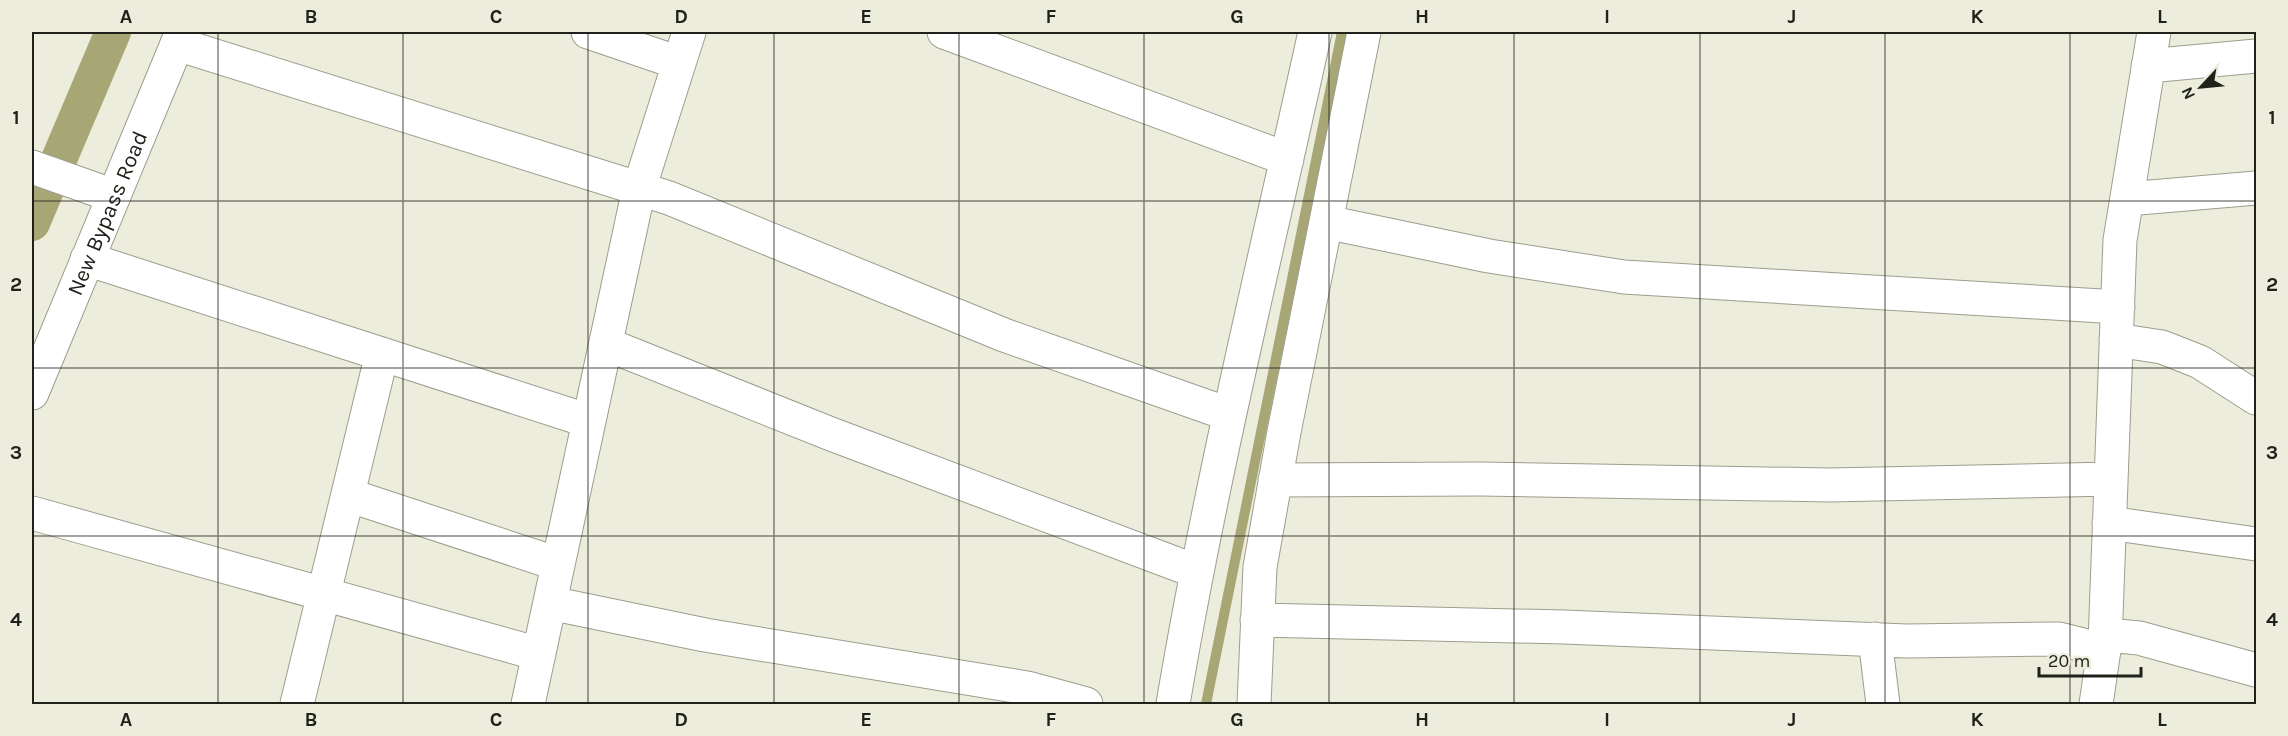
<svg xmlns="http://www.w3.org/2000/svg" width="2288" height="736" font-family="Karla,sans-serif">
<style>
.lines{fill:none;stroke-linecap:round;stroke-linejoin:round}
.stream{stroke:#a7a675;stroke-width:10}
.canal{stroke:#a7a675;stroke-width:36}
.minor-casing{stroke:#9d9d8e;stroke-width:35}
.major-casing{stroke:#9d9d8e;stroke-width:35}
.minor{stroke:#fff;stroke-width:33}
.major{stroke:#fff;stroke-width:33}
.grid{fill:none;stroke:#21211b;stroke-width:1.5;stroke-opacity:0.55}
.labels{text-anchor:middle;stroke-width:4.5;stroke-linejoin:round;paint-order:stroke}
.street-label{font-size:22px;fill:#21211b;stroke:#ededdd}
.neatline{fill:none;stroke:#21211b;stroke-width:2}
.grid-label{font-size:20px;text-anchor:middle;font-weight:bold;fill:#21211b}
</style>
<rect width="100%" height="100%" fill="#ededdd"/>
<g class="lines">
<path class="stream" d="M1206,704L1342,32"/>
<path class="canal" d="M32,223L113,32"/>
<g class="minor-casing">
<path id="minor" d="M588,32L679,63
M944,32L1287,159
M177,44L669,198L1004,335L1228,414
M2148,66L2256,56
M32,167L114,196
M2127,199L2256,188
M1326,222L1489,256L1624,277L2118,307
M87,259L589,421
M2116,340L2162,347L2200,362L2256,398
M606,344L831,434L1195,571
M1275,480L1481,479L1830,485L2111,479
M348,495L558,564
M32,513L539,654
M2109,523L2256,544
M550,603L705,635L1027,688L1086,704
M1257,620L1564,627L1907,641L2059,639L2103,650
M1875,639L1883,704
M2105,643L2120,240L2154,32
M297,704L382,354
M528,704L639,189L689,32
M1173,704C1211,478 1266,256 1315,32
M1254,704L1260,567L1284,432L1364,32
M2096,704L2105,643L2118,636L2139,638L2256,670"/>
</g>
<g class="major-casing">
<g id="major">
<path id="s1" d="M32,393L182,32"/>
</g>
</g>
<use href="#minor" class="minor"/>
<use href="#major" class="major"/>
</g>
<path class="grid" d="M218,32V704M403,32V704M588,32V704M774,32V704M959,32V704M1144,32V704M1329,32V704M1514,32V704M1700,32V704M1885,32V704M2070,32V704M32,201H2256M32,368H2256M32,536H2256"/>
<g class="labels">
<g class="street-label">
<text dy="8" stroke="none"><textPath href="#s1" startOffset="195">New Bypass Road</textPath></text>
</g>
</g>
<rect width="2288" height="736" fill="none" stroke="#ededdd" stroke-width="66"/>
<g transform="translate(2201 87) rotate(244)" stroke="#ededdd" stroke-width="4.5" paint-order="stroke">
<path d="M0-4.5L10 22L0 15L-10 22Z" fill="#21211b"/>
<text y="-9" font-size="16" font-weight="bold" text-anchor="middle" fill="#21211b">N</text>
</g>
<path d="M2039 667v9h102v-9" fill="none" stroke="#21211b" stroke-width="3"/>
<text x="2048" y="667" font-size="18" fill="#21211b" stroke="#ededdd" stroke-width="4.5" paint-order="stroke">20 m</text>
<rect x="33" y="33" width="2222" height="670" class="neatline"/>
<g class="grid-label">
<text x="126" y="23">A</text>
<text x="311" y="23">B</text>
<text x="496" y="23">C</text>
<text x="681" y="23">D</text>
<text x="866" y="23">E</text>
<text x="1051" y="23">F</text>
<text x="1237" y="23">G</text>
<text x="1422" y="23">H</text>
<text x="1607" y="23">I</text>
<text x="1792" y="23">J</text>
<text x="1977" y="23">K</text>
<text x="2162" y="23">L</text>
<text x="16" y="124">1</text>
<text x="2272" y="124">1</text>
<text x="16" y="291">2</text>
<text x="2272" y="291">2</text>
<text x="16" y="459">3</text>
<text x="2272" y="459">3</text>
<text x="16" y="626">4</text>
<text x="2272" y="626">4</text>
<text x="126" y="726">A</text>
<text x="311" y="726">B</text>
<text x="496" y="726">C</text>
<text x="681" y="726">D</text>
<text x="866" y="726">E</text>
<text x="1051" y="726">F</text>
<text x="1237" y="726">G</text>
<text x="1422" y="726">H</text>
<text x="1607" y="726">I</text>
<text x="1792" y="726">J</text>
<text x="1977" y="726">K</text>
<text x="2162" y="726">L</text>
</g>
</svg>
